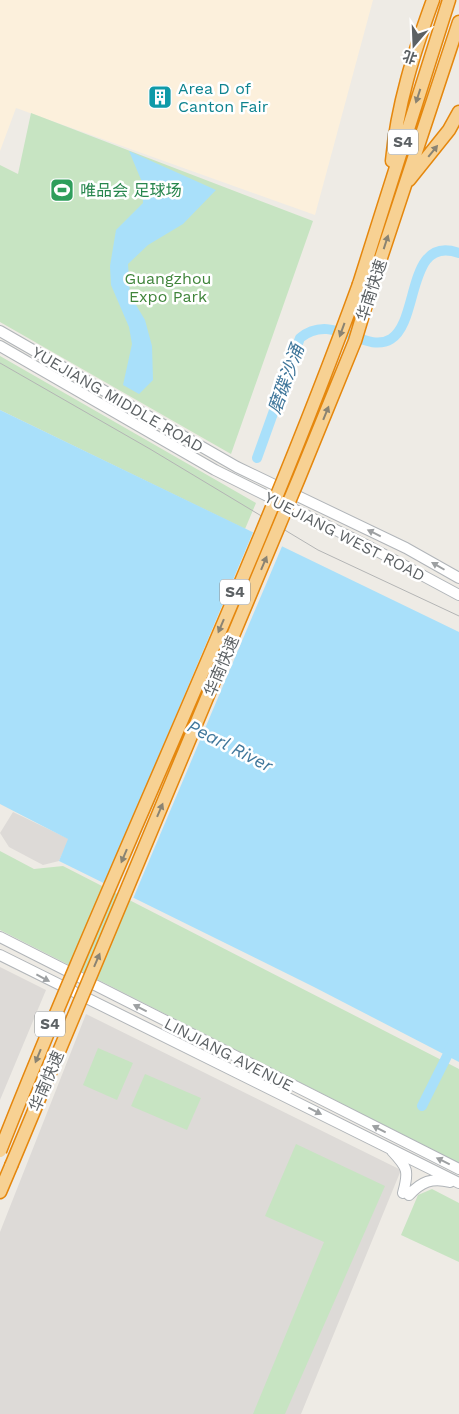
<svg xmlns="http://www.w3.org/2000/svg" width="459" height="1414" font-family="'Work Sans','Noto Sans SC',sans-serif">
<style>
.commercial{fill:#fcf0dc}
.industrial{fill:#dddad7}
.green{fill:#c7e4c2}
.water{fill:#a9e0fa}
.pier{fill:#eeebe5}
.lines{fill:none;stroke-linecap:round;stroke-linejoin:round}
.river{stroke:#a9e0fa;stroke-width:10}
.secondary-casing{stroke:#b1b5b9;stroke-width:12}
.highway-casing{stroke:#e5870d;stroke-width:15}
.secondary{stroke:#fff;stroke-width:10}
.highway{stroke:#f7d193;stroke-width:12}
.tram{stroke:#b3b4b4;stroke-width:1}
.highway-bridge-casing{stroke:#e5870d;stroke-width:15;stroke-linecap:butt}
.highway-bridge{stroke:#f7d193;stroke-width:12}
.oneway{fill:#8a8372}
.oneway2{fill:#9da0a2}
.labels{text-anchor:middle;stroke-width:5;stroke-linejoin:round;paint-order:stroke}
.shield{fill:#fff;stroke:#8d9092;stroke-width:1}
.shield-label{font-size:15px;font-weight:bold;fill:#5c6164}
.culture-label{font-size:16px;fill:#0d838f;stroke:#fff;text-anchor:start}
.leisure-label{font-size:16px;fill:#27864d;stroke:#fff;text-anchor:start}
.park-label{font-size:16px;fill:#40853b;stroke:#fff}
.street-label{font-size:16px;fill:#5c6164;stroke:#fff}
.water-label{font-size:18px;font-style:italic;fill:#40779b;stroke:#fff}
</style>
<rect width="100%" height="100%" fill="#eeebe5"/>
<path class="commercial" d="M0,0H373L315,215L16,108L0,151Z"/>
<path class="industrial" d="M13,812L69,839L59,861L43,865L9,847L0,833Z
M0,967L46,990L0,1100Z
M86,1014L401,1170L301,1414H0V1232Z"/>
<path class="green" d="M31,113L313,221L231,454L0,322V165L18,174Z
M0,356L256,503L245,529L0,410Z
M0,851L34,869L63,866L459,1069V1163L0,930Z
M98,1048L133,1063L117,1100L83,1085Z
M145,1074L201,1098L187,1130L131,1106Z
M296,1144L385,1186L285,1414H253L324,1242L265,1216Z
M432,1189L459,1203V1262L401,1235L418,1195Z"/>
<path class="water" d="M129,151L216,190L183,224L148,245L128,264L130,295L145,320L152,346L153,380L139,394L123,385L132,344L129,327L111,285L110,266L116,230L143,203L142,182Z
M0,410L459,632V1062L314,987L59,861L68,839L0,804Z"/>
<path class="pier" d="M254,530L283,544L132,901L104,886Z"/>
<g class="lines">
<path class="river" d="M257,458L300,338C333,311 365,355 391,339C420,321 406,234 459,253
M422,1106L459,1032"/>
<g class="secondary-casing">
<path id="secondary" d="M0,331L237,467L406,548L459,578
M0,346L215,470L366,545L459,595
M0,937L459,1169
M0,955L459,1183
M392,1151C408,1168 409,1171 403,1193
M409,1195C421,1182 432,1177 450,1182"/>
</g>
<g class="highway-casing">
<path id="highway" d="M392,161C397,105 414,52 433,0
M409,180L449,130L459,112
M359,284L449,0
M371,288L459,22
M0,1192L11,1166"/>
</g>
<use href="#secondary" class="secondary"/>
<use href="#highway" class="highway"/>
<path class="tram" d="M0,363L150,449L318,550L459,616"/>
<g class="highway-bridge-casing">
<path id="highway-bridge" d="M0,1151C115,860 252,578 359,284
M11,1166L299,478L355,341L371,288"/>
</g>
<use href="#highway-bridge" class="highway-bridge"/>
</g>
<defs><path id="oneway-solid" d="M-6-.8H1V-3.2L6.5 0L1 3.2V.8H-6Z" transform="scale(1.25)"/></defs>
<g class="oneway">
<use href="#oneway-solid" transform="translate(418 96) rotate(108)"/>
<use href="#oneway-solid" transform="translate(433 151) rotate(-51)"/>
<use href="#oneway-solid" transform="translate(386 242) rotate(-72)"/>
<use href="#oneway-solid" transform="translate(342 330) rotate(110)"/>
<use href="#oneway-solid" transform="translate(326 413) rotate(-68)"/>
<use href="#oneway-solid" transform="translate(264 563) rotate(-67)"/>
<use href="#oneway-solid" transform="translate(221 626) rotate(113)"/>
<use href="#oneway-solid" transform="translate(160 810) rotate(-67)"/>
<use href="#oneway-solid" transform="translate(124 856) rotate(113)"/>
<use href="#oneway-solid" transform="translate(97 960) rotate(-67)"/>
<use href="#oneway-solid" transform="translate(38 1056) rotate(112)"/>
</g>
<g class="oneway2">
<use href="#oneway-solid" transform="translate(374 533) rotate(-154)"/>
<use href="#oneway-solid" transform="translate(438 566) rotate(-150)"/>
<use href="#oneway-solid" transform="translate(43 978) rotate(28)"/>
<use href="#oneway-solid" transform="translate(140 1008) rotate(-153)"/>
<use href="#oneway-solid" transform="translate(315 1111) rotate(27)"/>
<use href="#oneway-solid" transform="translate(379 1129) rotate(-153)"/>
<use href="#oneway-solid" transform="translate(443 1161) rotate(-154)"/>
</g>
<defs>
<g id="building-square" transform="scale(1.25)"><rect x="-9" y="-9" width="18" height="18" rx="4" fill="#0f9aa8" stroke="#fff"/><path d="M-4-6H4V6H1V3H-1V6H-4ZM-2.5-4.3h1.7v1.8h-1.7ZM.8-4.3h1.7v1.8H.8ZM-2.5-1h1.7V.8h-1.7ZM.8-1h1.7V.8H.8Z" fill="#fff"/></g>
<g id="stadium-square" transform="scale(1.25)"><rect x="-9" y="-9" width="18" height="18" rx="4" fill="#2e9e5b" stroke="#fff"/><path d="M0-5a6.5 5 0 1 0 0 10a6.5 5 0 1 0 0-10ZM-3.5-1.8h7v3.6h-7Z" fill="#fff"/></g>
</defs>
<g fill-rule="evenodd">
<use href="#building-square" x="160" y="97"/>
<use href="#stadium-square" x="62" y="190"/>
</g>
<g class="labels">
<g class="shield">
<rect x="388" y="129.5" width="30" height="25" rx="4"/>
<rect x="220" y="579.5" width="30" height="25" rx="4"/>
<rect x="35" y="1011.5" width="30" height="25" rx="4"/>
</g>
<g class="shield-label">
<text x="403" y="147">S4</text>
<text x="235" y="597">S4</text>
<text x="50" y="1029">S4</text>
</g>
<g class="culture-label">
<text x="178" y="94">Area D of<tspan x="178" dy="18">Canton Fair</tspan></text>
</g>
<g class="leisure-label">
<text x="80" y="196">唯品会 足球场</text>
</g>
<g class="park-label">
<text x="168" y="284">Guangzhou<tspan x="168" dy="18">Expo Park</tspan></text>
</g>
<g class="street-label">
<text transform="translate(371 290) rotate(-72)" y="6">华南快速</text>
<text transform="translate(118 399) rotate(30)" y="6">YUEJIANG MIDDLE ROAD</text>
<text transform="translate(345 536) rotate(27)" y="6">YUEJIANG WEST ROAD</text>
<text transform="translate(221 666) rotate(-67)" y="6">华南快速</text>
<text transform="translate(229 1054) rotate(27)" y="6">LINJIANG AVENUE</text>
<text transform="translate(46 1081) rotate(-67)" y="6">华南快速</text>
</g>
<g class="water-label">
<text transform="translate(286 379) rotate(-70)" y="6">磨碟沙涌</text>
<text transform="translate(230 746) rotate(27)" y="6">Pearl River</text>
</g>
</g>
<g transform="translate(414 45) rotate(199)" stroke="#ffffff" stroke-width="4" paint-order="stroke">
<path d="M0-4L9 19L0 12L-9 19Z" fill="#5c6164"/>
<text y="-8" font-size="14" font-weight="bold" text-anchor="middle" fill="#5c6164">北</text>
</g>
</svg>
